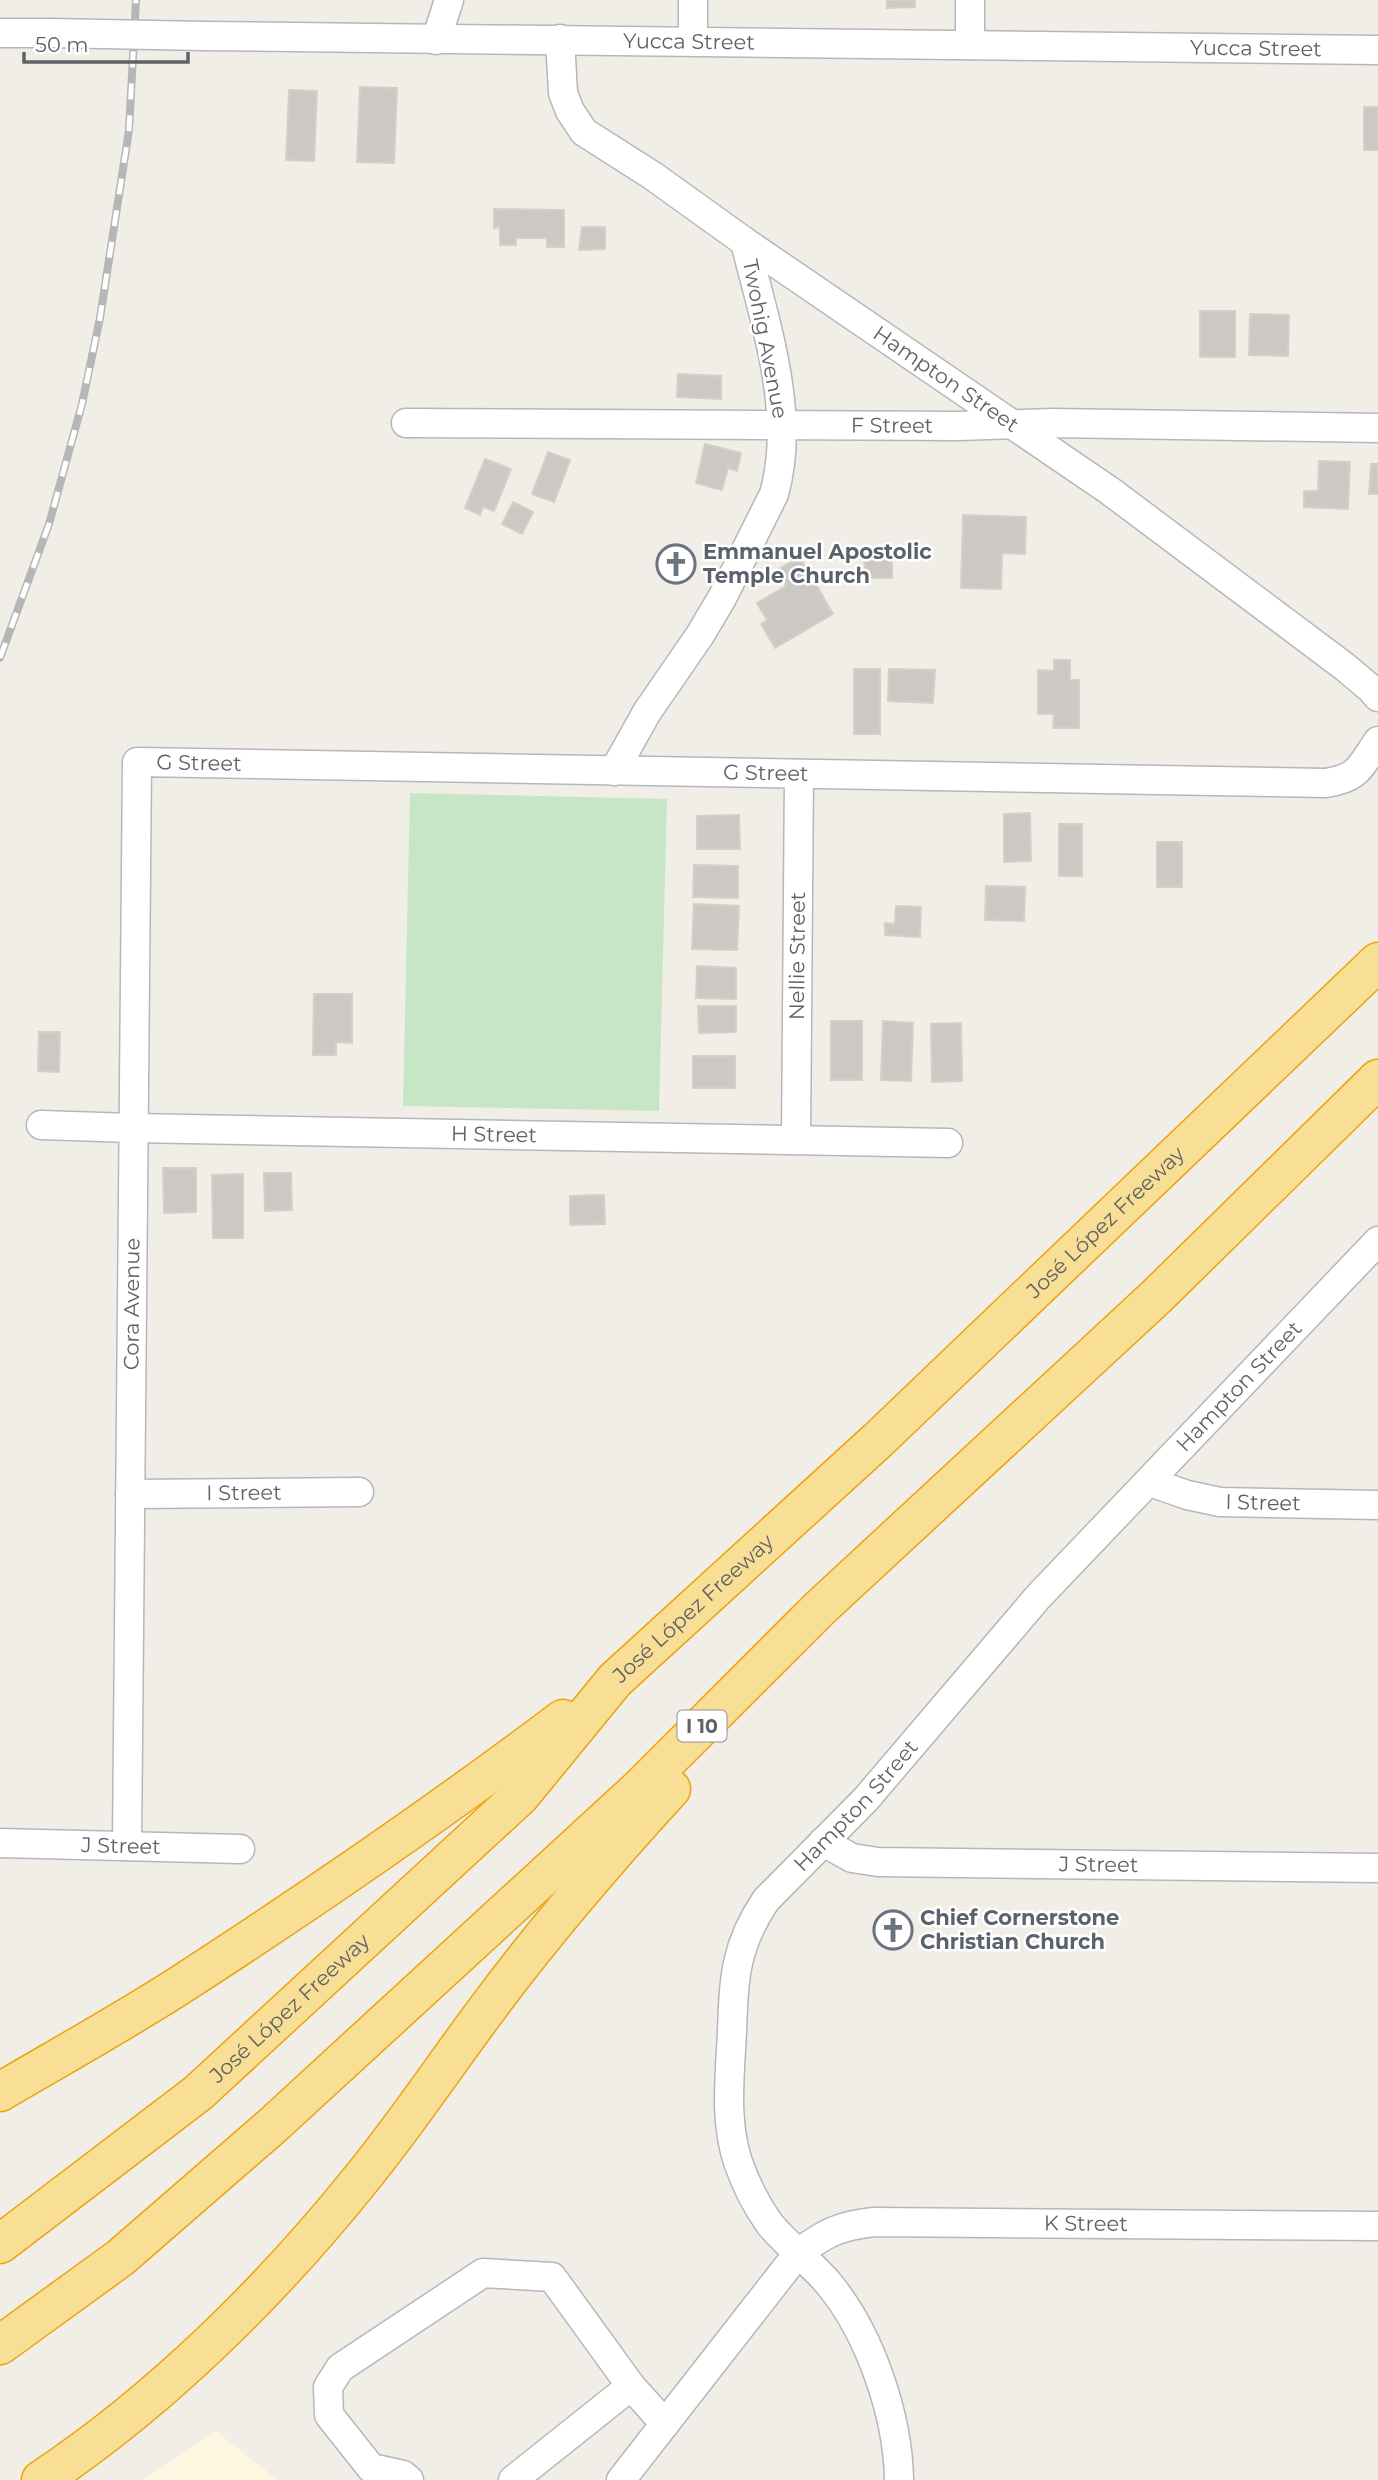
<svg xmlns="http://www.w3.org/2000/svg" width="1378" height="2480" font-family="Montserrat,sans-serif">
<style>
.commercial{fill:#fdf6e0}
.green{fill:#c6e6c5}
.building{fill:#ccc9c4;stroke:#d5d0c6;stroke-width:2}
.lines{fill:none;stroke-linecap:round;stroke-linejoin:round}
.minor-casing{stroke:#b4b7bb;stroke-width:31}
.highway-casing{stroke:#eda30a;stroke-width:41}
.minor{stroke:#fff;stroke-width:28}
.highway{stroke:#f9de96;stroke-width:38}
.rail-casing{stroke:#b5b6b7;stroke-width:8}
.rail{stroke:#fff;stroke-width:5;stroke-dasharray:16;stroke-linecap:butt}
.minor-bridge-casing{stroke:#b4b7bb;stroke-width:31;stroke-linecap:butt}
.minor-bridge{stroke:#fff;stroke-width:28}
.labels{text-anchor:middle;stroke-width:5;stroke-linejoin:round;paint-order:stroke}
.shield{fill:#fff;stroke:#8f9195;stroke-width:2}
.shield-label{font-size:19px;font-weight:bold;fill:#5f6267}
.street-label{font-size:21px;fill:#5f6267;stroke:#fff}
.worship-label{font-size:21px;font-weight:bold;fill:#5b616d;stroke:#fff;text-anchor:start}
</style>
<rect width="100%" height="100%" fill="#f0eee7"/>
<path class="commercial" d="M216,2431L278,2480H143Z"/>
<path class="green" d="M410,793L667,799L659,1111L403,1106Z"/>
<path class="building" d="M887,0H915V7L887,8Z
M360,87L397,88L394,163L357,162Z
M289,90L317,91L314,161L286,160Z
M1364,107H1378V150H1364Z
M494,209L564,210V247H547V238H516V245H500V227L494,228Z
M582,227H605V249L579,250Z
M1200,311H1235V357H1200Z
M1250,314L1289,315L1288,356L1249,355Z
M678,374L721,376V399L677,397Z
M705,444L741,453L737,471L728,468L722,490L696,483Z
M548,452L570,460L554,502L532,494Z
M485,459L511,469L494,511L483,507L480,515L465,508Z
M1319,461L1350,462L1348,509L1304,507V491H1318Z
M1371,464H1378V494H1369Z
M513,502L533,512L522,534L502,524Z
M963,515L1026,517L1025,554L1002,553L1001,589L961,588Z
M892,551V578H865L864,552Z
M800,557L833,614L775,648L761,624L767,620L757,603L786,586L777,570Z
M1054,660H1070V680H1079V728H1053L1054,714H1038V670L1054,671Z
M854,669H880V734H854Z
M889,669L935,670L933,703L888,701Z
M1030,813L1031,861L1004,862V814Z
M739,815L740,849H697V816Z
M1059,824H1082V876H1059Z
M1157,842H1182V887H1157Z
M694,865L738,866V898L693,897Z
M986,886L1025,887L1024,921L985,920Z
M694,904L739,906L737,950L692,949Z
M896,906L921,907L920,937L885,935V923L895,924Z
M697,966L736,968V999L696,998Z
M314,994H352V1043L336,1042V1055H313Z
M698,1006H736V1032L699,1033Z
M831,1021H862V1080H831Z
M883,1021L913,1023L911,1081L881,1080Z
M961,1023L962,1081L932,1082L931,1024Z
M39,1032H60L59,1072L38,1071Z
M693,1056H735V1088H693Z
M163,1168H196V1212L164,1213Z
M264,1173H291L292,1210L265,1211Z
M243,1174V1238H213L212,1175Z
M604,1195L605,1224L570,1225V1196Z"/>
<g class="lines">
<g class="minor-casing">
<g id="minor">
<path d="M0,33H51"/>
<path id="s1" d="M204,36L1378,50"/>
<path id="s2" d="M560,39L563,93L570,111L584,132L653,176L745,242L1110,491L1345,667L1371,689L1378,697"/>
<path d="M436,40L449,0"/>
<path d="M693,41V0"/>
<path d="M970,45V0"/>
<path id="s3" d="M406,423L959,426L1052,423L1378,428"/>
<path d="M614,771L647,712L700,635L722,598L774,494C797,413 764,320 745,242"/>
<path id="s4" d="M41,1125L132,1128L948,1143"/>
<path id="s5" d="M796,1140L799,774"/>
<path id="s6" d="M1150,1482L1187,1495L1220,1502L1378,1505"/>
<path id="s7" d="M130,1494L359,1492"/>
<path id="s8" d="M823,1842L852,1858L878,1862L1378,1868"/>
<path id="s9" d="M0,1843L240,1849"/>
<path id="s10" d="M127,1846L137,762L1326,783C1359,778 1360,767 1378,741"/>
<path d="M409,2480L403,2475L371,2468L329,2415L328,2387L340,2368L483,2273L552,2277L631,2386"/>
<path d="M513,2480L631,2386L665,2424"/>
<path id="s11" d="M621,2480L799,2252C828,2232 839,2226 874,2222L1378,2226"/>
<path id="s12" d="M899,2480C898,2415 870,2334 829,2284C812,2263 784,2243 769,2223C757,2206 745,2182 738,2162C724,2120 730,2075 732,2031C734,1977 735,1946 766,1900L866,1799L1038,1597L1378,1241"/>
</g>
</g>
<g class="highway-casing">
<g id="highway">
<path d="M0,2092C58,2058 117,2025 174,1989C307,1903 437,1814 563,1719"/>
<path id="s13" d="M0,2244L198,2093L520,1796L615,1680L878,1440L1378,962"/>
<path d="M0,2345L120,2258L272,2126L640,1788L820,1608L1156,1297L1378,1079"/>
<path d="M41,2480C160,2401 272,2290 361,2179C406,2124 445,2065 487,2009C544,1932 607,1859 671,1789"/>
</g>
</g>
<use href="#minor" class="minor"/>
<use href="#highway" class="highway"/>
<g class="rail-casing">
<path id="rail" d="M0,658L49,524L82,404L100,318L129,130L136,0"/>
</g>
<use href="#rail" class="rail"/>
<g class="minor-bridge-casing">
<path id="minor-bridge" d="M51,33L204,36"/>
</g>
<use href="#minor-bridge" class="minor-bridge"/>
</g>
<defs>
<g id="church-ring" transform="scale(2.0125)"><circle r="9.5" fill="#fff" stroke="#6b7280" stroke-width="1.5"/><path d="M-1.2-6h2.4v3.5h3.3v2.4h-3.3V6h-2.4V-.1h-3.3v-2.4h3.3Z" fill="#6b7280"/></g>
</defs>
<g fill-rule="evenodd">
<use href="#church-ring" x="676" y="564"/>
<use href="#church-ring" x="893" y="1930"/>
</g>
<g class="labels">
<rect class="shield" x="677.5" y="1710.5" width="49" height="31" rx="5"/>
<g class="shield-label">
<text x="702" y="1733">I 10</text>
</g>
<g class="street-label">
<text dy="7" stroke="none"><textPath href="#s1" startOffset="485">Yucca Street</textPath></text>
<text dy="7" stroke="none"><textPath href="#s1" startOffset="1052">Yucca Street</textPath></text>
<text transform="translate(765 339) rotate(79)" y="7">Twohig Avenue</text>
<text dy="7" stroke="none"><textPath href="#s2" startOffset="537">Hampton Street</textPath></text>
<text dy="7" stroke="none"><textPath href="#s3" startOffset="486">F Street</textPath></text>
<text dy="7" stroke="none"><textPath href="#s10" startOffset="1146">G Street</textPath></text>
<text dy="7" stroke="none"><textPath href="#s10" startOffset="1713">G Street</textPath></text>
<text dy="7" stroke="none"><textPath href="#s5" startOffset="184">Nellie Street</textPath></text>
<text dy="7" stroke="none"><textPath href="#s4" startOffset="453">H Street</textPath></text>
<text dy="7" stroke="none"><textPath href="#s13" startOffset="1508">José López Freeway</textPath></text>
<text dy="7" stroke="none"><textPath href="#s10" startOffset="542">Cora Avenue</textPath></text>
<text dy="7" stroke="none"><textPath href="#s12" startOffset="1334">Hampton Street</textPath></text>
<text dy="7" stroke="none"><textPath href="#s7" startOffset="114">I Street</textPath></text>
<text dy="7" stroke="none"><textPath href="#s6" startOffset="116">I Street</textPath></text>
<text dy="7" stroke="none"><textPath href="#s13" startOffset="943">José López Freeway</textPath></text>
<text dy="7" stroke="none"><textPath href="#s12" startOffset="766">Hampton Street</textPath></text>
<text dy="7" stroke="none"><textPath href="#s9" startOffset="121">J Street</textPath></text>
<text dy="7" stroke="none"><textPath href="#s8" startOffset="280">J Street</textPath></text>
<text dy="7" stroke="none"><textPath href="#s13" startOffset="374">José López Freeway</textPath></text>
<text dy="7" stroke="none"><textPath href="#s11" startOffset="583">K Street</textPath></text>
</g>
<g class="worship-label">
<text x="703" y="559">Emmanuel Apostolic<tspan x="703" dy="24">Temple Church</tspan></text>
<text x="920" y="1925">Chief Cornerstone<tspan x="920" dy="24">Christian Church</tspan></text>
</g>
</g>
<path d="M24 52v10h164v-10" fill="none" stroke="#5f6267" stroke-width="3.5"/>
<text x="35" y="52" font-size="21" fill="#5f6267" stroke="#ffffff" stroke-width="5" paint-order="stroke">50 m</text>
</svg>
